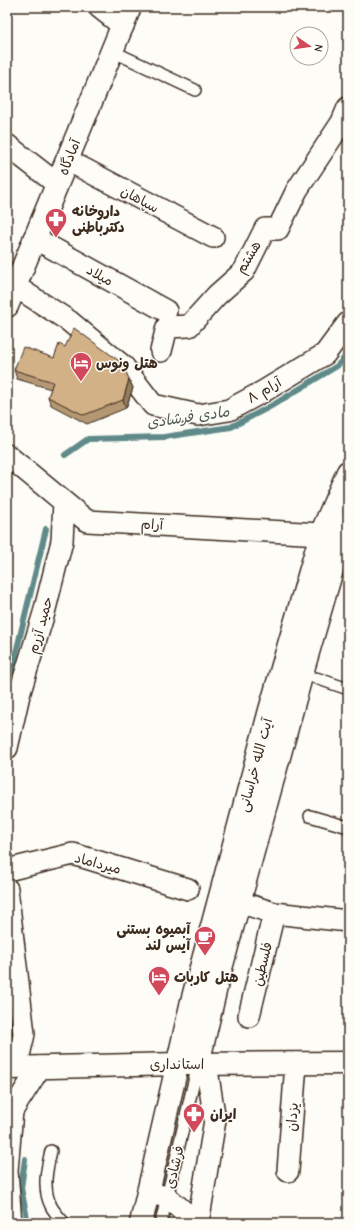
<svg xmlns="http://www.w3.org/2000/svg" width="355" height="1230" font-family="'Comic Neue','Playpen Sans Arabic',sans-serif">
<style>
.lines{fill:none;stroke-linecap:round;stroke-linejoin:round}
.stream{stroke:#608a89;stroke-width:6}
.service-casing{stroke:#3b2a1e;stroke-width:14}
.minor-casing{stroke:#3b2a1e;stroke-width:24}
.secondary-casing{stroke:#3b2a1e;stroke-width:25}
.service{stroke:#fdfcf7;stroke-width:11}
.minor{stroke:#fdfcf7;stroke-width:21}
.secondary{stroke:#fdfcf7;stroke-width:22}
.wall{fill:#b59873;stroke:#3b2a1e}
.shaded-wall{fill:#947c5e;stroke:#3b2a1e}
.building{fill:#d3b186;stroke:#3b2a1e}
.labels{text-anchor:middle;stroke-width:3;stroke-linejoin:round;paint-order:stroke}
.street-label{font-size:14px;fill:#3b2a1e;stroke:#fdfcf7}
.poi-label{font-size:14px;font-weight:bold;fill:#3b2a1e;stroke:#fdfcf7;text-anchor:start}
.water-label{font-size:15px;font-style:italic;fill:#4e5a54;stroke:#fdfcf7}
</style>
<rect width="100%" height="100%" fill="#fdfcf7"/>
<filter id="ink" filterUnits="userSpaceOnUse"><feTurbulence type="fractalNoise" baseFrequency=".025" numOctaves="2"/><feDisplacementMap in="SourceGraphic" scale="8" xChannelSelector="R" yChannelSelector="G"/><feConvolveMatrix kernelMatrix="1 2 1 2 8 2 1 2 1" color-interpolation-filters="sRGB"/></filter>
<g filter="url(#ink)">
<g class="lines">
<path class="stream" d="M65,455L88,439L164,437L231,427L273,405L337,366L348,354
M7,690L46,529
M7,1007L12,1039
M25,1159L21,1188L28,1223"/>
<g class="service-casing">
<path id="service" d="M112,51L195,90
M316,678L348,689
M310,816L348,827
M51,1151C47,1168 42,1188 51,1206C54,1212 60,1218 64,1223
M161,1223L198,1064"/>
</g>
<g class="minor-casing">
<path id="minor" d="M99,7L123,26
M7,145L57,184
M67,160L213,237
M34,238L166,311
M7,281L69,321L124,367L153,405L198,415L229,410L264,391L325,354L348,323
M161,351L167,327L189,326L217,295L244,271L265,229H278L297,190L342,122L348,108
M7,455L87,521L321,534
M7,748L19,695L44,613L62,541L64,502
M7,870L73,854L188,889
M7,889L24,1034L16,1068
M239,902L274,913L348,921
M249,1016L274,913
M288,1171L296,1063
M149,1193L167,1197L197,1223
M11,1223L7,1171L12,1111L40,1067
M198,1223L215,1120L206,1064"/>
</g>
<g class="secondary-casing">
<path id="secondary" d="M7,306L130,7
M198,1064L217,983L302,673L341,539L348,522
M7,1068L178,1064L348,1063
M141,1223L192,1001L270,710L321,534L348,472"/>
</g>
<use href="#service" class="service"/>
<use href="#minor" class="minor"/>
<use href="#secondary" class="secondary"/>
</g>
<path class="wall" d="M65,347L129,379L133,388L126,408L87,424L51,405L48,397L51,389L17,379L14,370L54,358Z"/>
<path class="shaded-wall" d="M129,379L133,388L126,408L123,400Z"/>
<path class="building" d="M74,328L122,363L129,379L123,400L84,415L48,397L53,382L14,370L23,347L54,358L59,344L65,347Z"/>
</g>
<defs>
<g id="pharmacy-pin" transform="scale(1.15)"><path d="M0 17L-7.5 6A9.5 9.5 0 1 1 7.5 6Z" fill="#d1495b" stroke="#fdfcf7"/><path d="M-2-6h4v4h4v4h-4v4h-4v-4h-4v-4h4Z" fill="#fff"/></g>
<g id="hotel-pin" transform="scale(1.15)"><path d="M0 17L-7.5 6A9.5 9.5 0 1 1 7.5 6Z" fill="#d1495b" stroke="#fdfcf7"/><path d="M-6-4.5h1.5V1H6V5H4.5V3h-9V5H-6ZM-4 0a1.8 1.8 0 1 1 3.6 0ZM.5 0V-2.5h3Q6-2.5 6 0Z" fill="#fff"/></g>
<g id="cafe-pin" transform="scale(1.15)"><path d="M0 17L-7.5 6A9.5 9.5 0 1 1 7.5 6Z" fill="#d1495b" stroke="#fdfcf7"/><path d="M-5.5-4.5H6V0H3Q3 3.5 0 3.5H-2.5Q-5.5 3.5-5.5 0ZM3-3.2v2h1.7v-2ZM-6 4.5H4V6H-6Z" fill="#fff"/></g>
</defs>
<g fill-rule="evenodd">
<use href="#pharmacy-pin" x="56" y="219"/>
<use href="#hotel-pin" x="81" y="363"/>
<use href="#cafe-pin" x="205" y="937"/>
<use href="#hotel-pin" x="159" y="977"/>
<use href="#pharmacy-pin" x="194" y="1114"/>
</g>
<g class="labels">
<g class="street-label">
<text transform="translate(69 157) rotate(-68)" y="5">آمادگاه</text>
<text transform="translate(140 199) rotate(28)" y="5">سپاهان</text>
<text transform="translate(248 257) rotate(-59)" y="5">هشتم</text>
<text transform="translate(100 275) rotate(29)" y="5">میلاد</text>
<text transform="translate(264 390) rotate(-30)" y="5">۸ آرام</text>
<text transform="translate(152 524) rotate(3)" y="5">آرام</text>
<text transform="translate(40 625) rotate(-74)" y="5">حمید آزرم</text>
<text transform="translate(255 765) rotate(-75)" y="5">آیت الله خراسانی</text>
<text transform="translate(98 863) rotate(15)" y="5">میرداماد</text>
<text transform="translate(262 964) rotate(-76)" y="5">فلسطین</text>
<text x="177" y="1069">استانداری</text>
<text transform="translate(292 1117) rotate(-86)" y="5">یزدان</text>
<text transform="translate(174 1167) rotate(-77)" y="5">فرشادی</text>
</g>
<g class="poi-label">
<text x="72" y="216">داروخانه<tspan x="72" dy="16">دکترباطنی</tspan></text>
<text x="96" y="368">هتل ونوس</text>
<text x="190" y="934" text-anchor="end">آبمیوه بستنی<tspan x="190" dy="16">آیس لند</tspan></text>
<text x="174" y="982">هتل کاربات</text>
<text x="210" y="1119">ایران</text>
</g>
<g class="water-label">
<text transform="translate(188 417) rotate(-8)" y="5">مادی فرشادی</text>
</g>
</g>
<rect width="355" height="1230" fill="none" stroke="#fdfcf7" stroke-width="24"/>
<rect x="12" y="12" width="331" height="1206" fill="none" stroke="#3b2a1e" stroke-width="1.5" filter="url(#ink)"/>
<g transform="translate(309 46) rotate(103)"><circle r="19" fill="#fdfcf7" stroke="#afa8a0"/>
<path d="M0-3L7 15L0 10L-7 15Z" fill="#d1495b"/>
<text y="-6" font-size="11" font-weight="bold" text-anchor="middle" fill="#3b2a1e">N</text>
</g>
</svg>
